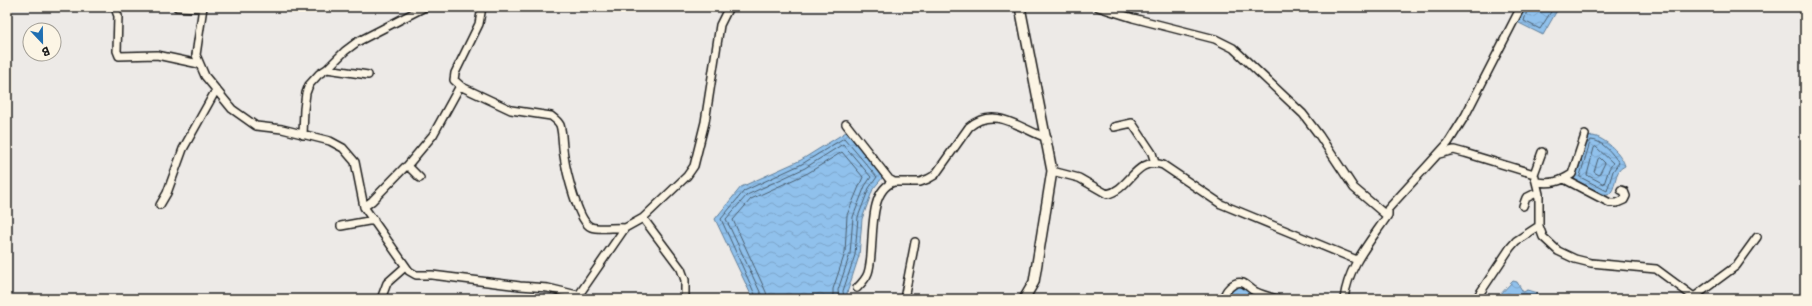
<svg xmlns="http://www.w3.org/2000/svg" width="1812" height="306" font-family="'Playpen Sans',sans-serif">
<style>
.water{fill:url(#water-waves);stroke:#627f99}
.lines{fill:none;stroke-linecap:round;stroke-linejoin:round}
.shore{stroke:#4a5e6f;stroke-width:1}
.minor-casing{stroke:#1c1c1c;stroke-width:10}
.tertiary-casing{stroke:#1c1c1c;stroke-width:12}
.minor{stroke:#fcf5e5;stroke-width:7}
.tertiary{stroke:#fcf5e5;stroke-width:9}
</style>
<defs>
<pattern id="water-waves" width="16" height="10" patternUnits="userSpaceOnUse"><rect width="16" height="10" fill="#90c1ec"/><path d="M0 5q4-4 8 0t8 0" fill="none" stroke="#7ca5ca"/></pattern>
</defs>
<rect width="100%" height="100%" fill="#edeae7"/>
<filter id="ink" filterUnits="userSpaceOnUse"><feTurbulence type="fractalNoise" baseFrequency=".025" numOctaves="2"/><feDisplacementMap in="SourceGraphic" scale="8" xChannelSelector="R" yChannelSelector="G"/><feConvolveMatrix kernelMatrix="1 2 1 2 8 2 1 2 1" color-interpolation-filters="sRGB"/></filter>
<g filter="url(#ink)">
<path class="water" d="M1525,7H1559L1543,35L1517,22Z
M846,132L883,177L873,189L862,219L859,256L847,293L848,299H753L715,219L741,187L801,160Z
M1593,136C1605,138 1622,154 1625,166C1612,171 1618,189 1608,195H1603L1574,179L1582,159L1586,140L1588,137Z
M1513,281L1517,282L1523,292L1528,290L1538,293C1533,302 1506,299 1496,299Z
M1238,284L1273,299H1230L1231,293Z"/>
<g class="lines">
<path class="shore" d="M1528,7L1524,21L1540,29L1554,7
M1591,140C1602,140 1613,154 1619,163L1613,171L1607,191L1580,177Z
M1596,147L1613,163L1609,169L1604,184L1587,175L1594,148Z
M1600,158L1605,163L1599,175L1594,172L1598,159Z
M757,299L721,219L744,191L802,164L844,138L877,177L869,188L858,217L855,255L843,291L844,299
M762,299L761,294L726,219L747,195L805,168L843,144L871,177L865,186L853,217L850,254L838,290L839,299
M768,299L766,292L733,220L751,199L808,173L842,152L863,177L847,215L845,253L833,289V299"/>
<g class="minor-casing">
<path id="minor" d="M111,7L115,8L118,16L117,51L119,56L157,55L199,64
M177,7L203,8
M203,7L196,55L205,76L232,109L256,126L282,129L330,141L343,148L355,162L364,207L409,271L416,275H432L520,286L548,288L577,295
M482,7L479,24L455,73L454,80L462,87L511,110L551,116C555,119 558,121 560,125C563,134 562,146 564,156C566,170 578,222 591,227C599,230 615,227 625,228
M1098,7L1133,18L1215,39L1233,48L1303,114L1319,135L1354,188L1387,216
M327,69L345,51L357,42L425,7
M846,124L889,179L894,182H920L928,179L935,175L969,127C995,105 1020,129 1047,138
M1114,127L1132,123L1152,153L1155,163
M303,135L304,109L306,93L309,85L319,74L327,69L368,75
M1439,154L1454,150L1465,153L1534,174L1539,194V226L1543,237L1558,251L1575,259L1591,263L1656,269L1694,297
M407,166L433,135L460,86
M1052,171L1079,178L1107,194C1130,190 1135,156 1163,165L1221,204L1357,260
M1534,174L1542,152
M1564,179L1610,203H1617L1624,200L1626,196L1624,191L1621,190
M1537,182C1551,184 1560,182 1572,174L1585,135
M160,205L167,193L183,149L216,90
M1523,206L1526,198L1534,194H1539
M364,207L372,201L405,167H409L420,178
M643,218L681,269L685,280V299
M341,226L374,220
M857,288C861,284 866,279 868,273C876,251 865,191 894,182
M1694,297L1736,266L1757,237
M381,299L387,283L405,267
M576,299L625,228L643,218L687,176L694,166L705,122L720,25L729,7
M904,299L915,242
M1224,299C1224,291 1234,280 1243,283C1248,285 1251,290 1256,292C1262,295 1270,297 1277,299
M1344,299C1348,266 1370,242 1388,215V209L1448,143L1465,116L1521,7
M1476,299L1510,248L1516,241L1539,226"/>
</g>
<g class="tertiary-casing">
<path id="tertiary" d="M1020,7L1052,171L1034,282L1024,299"/>
</g>
<use href="#minor" class="minor"/>
<use href="#tertiary" class="tertiary"/>
</g>
</g>
<rect width="1812" height="306" fill="none" stroke="#fcf5e5" stroke-width="24"/>
<rect x="12" y="12" width="1788" height="282" fill="none" stroke="#1c1c1c" stroke-width="1.5" filter="url(#ink)"/>
<g transform="translate(42 42) rotate(158)"><circle r="19" fill="#fcf5e5" stroke="#a29e95"/>
<path d="M0-3L7 15L0 10L-7 15Z" fill="#1f6fb2"/>
<text y="-6" font-size="11" font-weight="bold" text-anchor="middle" fill="#1c1c1c">B</text>
</g>
</svg>
